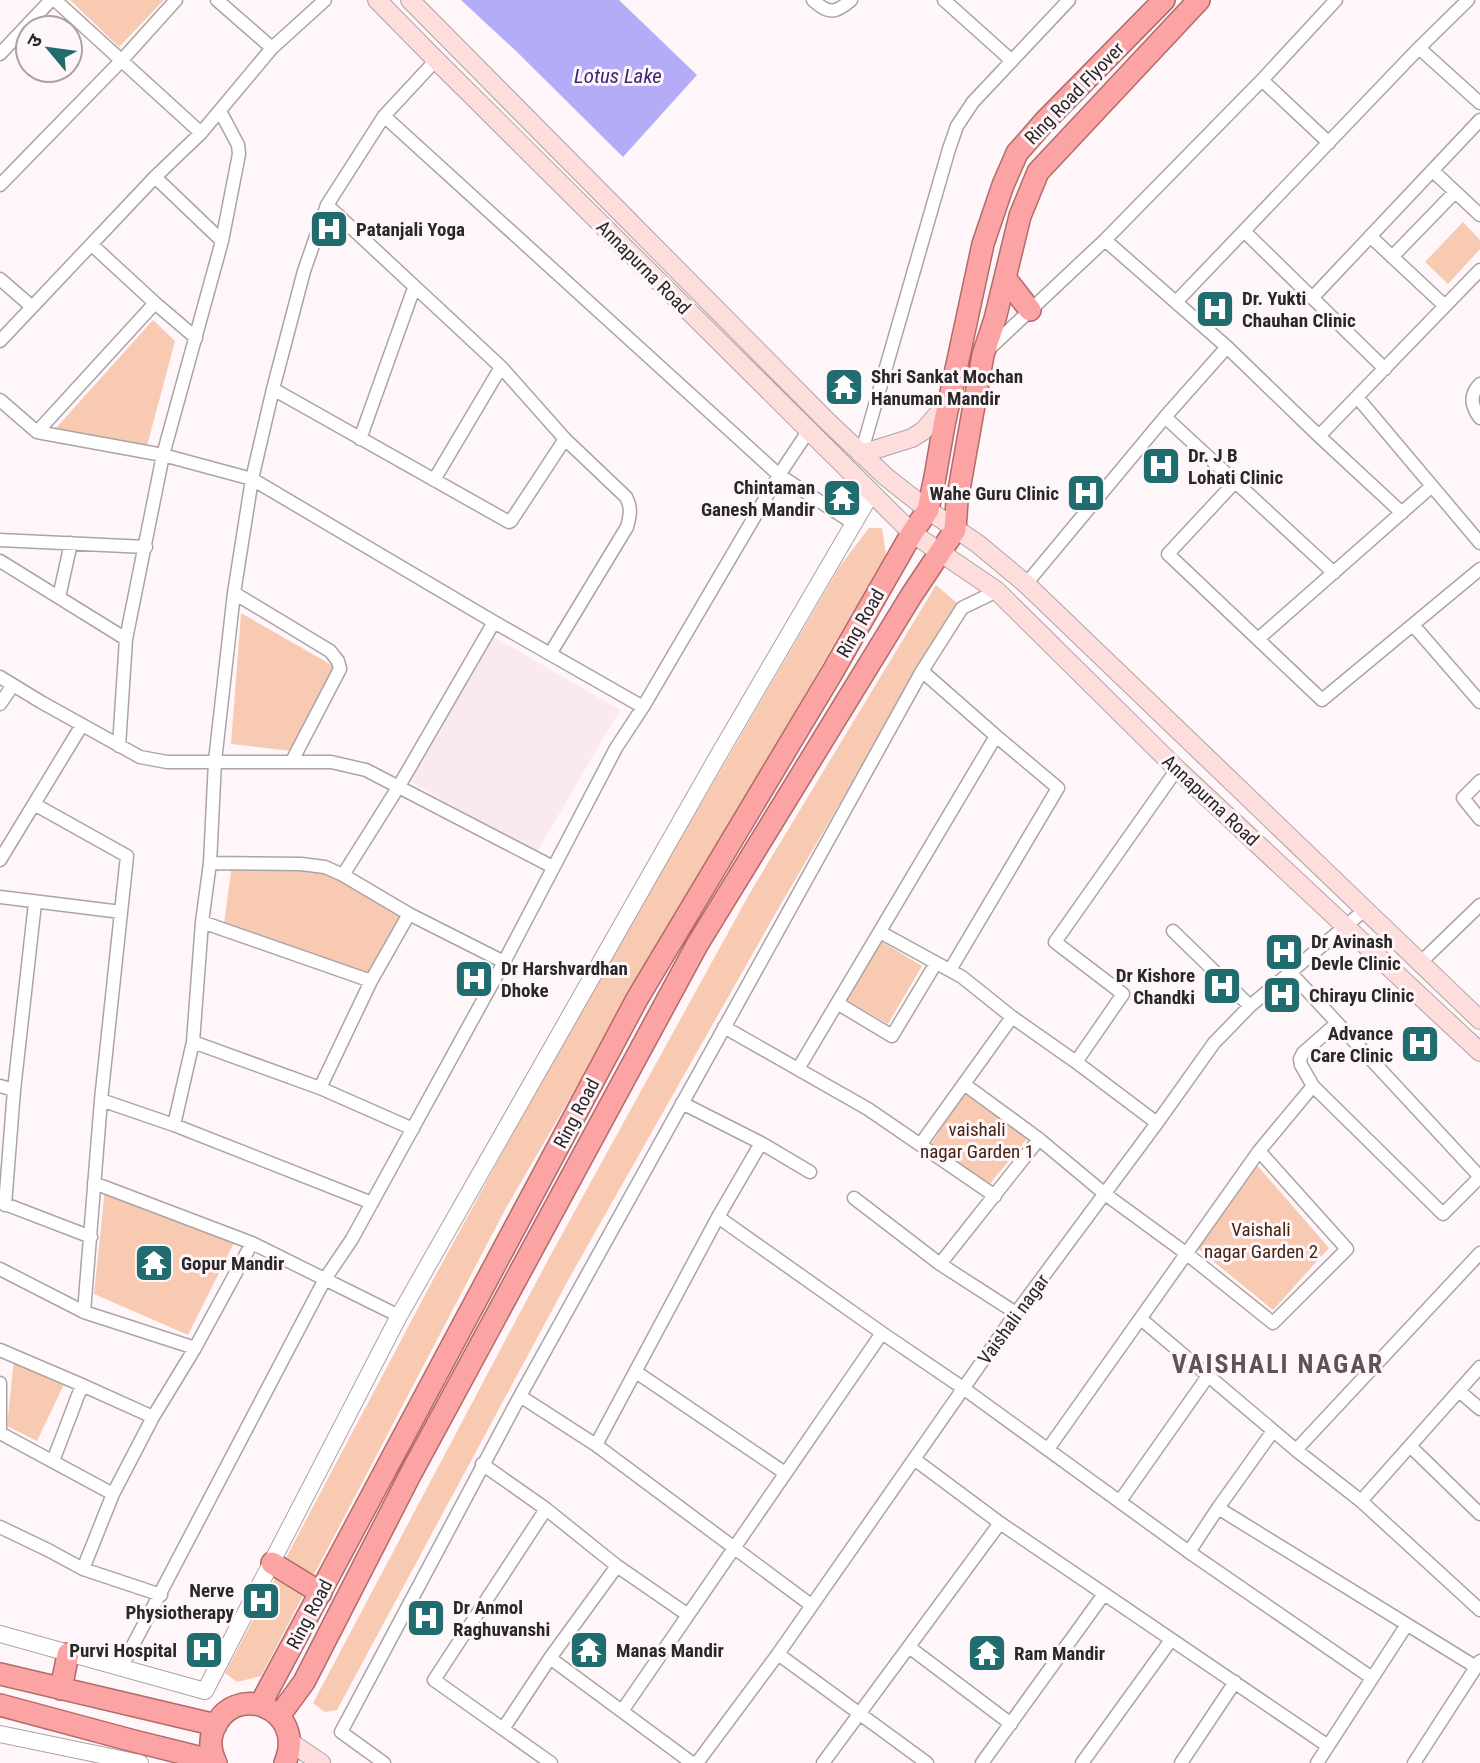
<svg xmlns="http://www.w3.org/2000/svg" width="1480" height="1763" font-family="'Roboto Condensed','Noto Sans Devanagari',sans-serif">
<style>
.built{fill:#fbe9f0}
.green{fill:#f8cab1}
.water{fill:#b5acf8}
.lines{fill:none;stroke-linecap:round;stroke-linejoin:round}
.minor-casing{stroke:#aca3a7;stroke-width:15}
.tertiary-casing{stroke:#aca3a7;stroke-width:18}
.secondary-casing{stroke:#aca3a7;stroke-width:20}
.trunk-casing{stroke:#b26a6a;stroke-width:24}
.minor{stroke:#fff;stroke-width:12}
.tertiary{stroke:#fff;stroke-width:16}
.secondary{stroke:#fedddd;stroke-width:18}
.trunk{stroke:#fca4a4;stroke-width:21}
.labels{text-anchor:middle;stroke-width:6;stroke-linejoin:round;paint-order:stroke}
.street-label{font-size:19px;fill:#2a2728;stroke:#fef6f9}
.poi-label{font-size:19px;font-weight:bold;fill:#2a2728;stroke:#fef6f9;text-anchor:start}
.park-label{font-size:19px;fill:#432512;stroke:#fef6f9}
.water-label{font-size:21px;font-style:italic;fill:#3c267c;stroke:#fef6f9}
.district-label{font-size:26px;font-weight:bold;letter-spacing:2px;fill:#5c5458;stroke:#fef6f9}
</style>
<rect width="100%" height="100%" fill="#fef6f9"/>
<path class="built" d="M493,636L620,710L535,855L408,780Z"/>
<path class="green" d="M70,0H164L119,47Z
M1463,222L1480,240V249L1448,284L1425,262Z
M153,320L175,341L147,446L56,428Z
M869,528H882L886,555L506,1208L261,1676L237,1682L225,1673L433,1280L578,1014L840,566Z
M936,585L957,603L774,916L571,1275L337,1710L325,1712L313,1703L549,1258L751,891Z
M241,613L335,667L292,751L231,744Z
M232,864H298L337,874L403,914L369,973L224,924Z
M881,941L922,966L888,1024L846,1000Z
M964,1093L1027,1139L988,1186L930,1146Z
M1256,1164L1329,1248L1273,1310L1197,1248Z
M105,1188L235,1241L188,1335L94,1294Z
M14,1359L65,1382L37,1441L7,1426Z"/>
<path class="water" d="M461,0H619L697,75L623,157L516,51Z"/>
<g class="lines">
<g class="minor-casing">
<path id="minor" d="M55,0L201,133
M217,0L272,48
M813,0C829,15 836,13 851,0
M944,0L1012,61
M1419,48L1480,103
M0,54L51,0
M1262,80L1329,143
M384,116L779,475L853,523
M1433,171L1480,215
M155,177L222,241
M0,185L122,60L176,0
M327,205L501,367L565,439L626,497C632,508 630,516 627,527L550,654
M1244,231L1385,369
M1370,236L1445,306
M1105,240L1262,80L1336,0
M92,245L155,303L196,338
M1392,257L1455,192
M0,279L31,306
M1313,297L1480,120
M1176,302L1419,48L1468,0
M0,341L155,177L201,133L272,48L325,0
M989,349L1105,240L1227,347L1319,436L1402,513
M1480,384C1469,395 1471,406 1480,418
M273,389L509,522L511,521L565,439
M1357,397L1480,543
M0,400L37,432L163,455L252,479L494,622L643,707
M1165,417L1334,573
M37,432L155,303
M1319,436L1480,270
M360,439L414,288
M861,454L949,149L957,126L973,102L1069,0
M434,480L501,367
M1235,482L1168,554L1322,700L1480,569
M0,540L146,547
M0,561L126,639
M1026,584L1165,417L1227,347
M234,593L330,651L338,661L340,669L292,761
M59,597L71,543
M1413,625L1480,702
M1258,639L1432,486
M922,671L996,736L1058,788L950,970
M0,677L41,702L140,757L167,762H331L366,770L553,867
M0,704L13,685
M119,746L126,639L163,455L222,241L239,154L238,145L220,111
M1480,781L1463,798L1480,819
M34,804L127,856L101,1100L84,1312
M0,860L82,725
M210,863L301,864L325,867L343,875L409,914L504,962
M343,875L399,786L494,622
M0,897L121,912
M202,922L371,981
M1173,931L1250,1006
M880,932L962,977L1012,1017L1076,1062L1157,1123
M1421,962L1480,905
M1290,972L1480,1177
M837,1003L892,1036L936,963
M1337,1023L1303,1053L1300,1059L1301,1065L1313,1086L1443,1214L1480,1177
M724,1027L868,1109L995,1196
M193,1042L320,1088L413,1129
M1076,1062L1123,994L1055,942L1177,769
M798,1069L996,736
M964,1084L1039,1139L1105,1194L1187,1254L1273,1323L1347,1249L1259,1151
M0,1086L14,1090
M320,1088L371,981L409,914
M101,1100L174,1125L372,1203
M682,1103L761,1143L810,1172
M174,1125L193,1042L202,922L210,863L215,761L234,593L252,479L273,389L304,271L327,205L384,116L436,60
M920,1145L1012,1017
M94,1183L252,1243L399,1316
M854,1198L940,1264L1016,1313
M0,1202L91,1237
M5,1205L14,1090L35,903
M718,1217L882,1333L963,1388L1189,1552L1372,1678
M940,1264L1039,1139
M0,1269L84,1312L195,1348
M1141,1319L1296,1450L1361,1501L1480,1610
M0,1350L82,1385L153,1417
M636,1372L785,1473
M0,1383V1433
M1459,1391L1480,1409
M520,1396L596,1445L811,1605
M0,1433L113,1494
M596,1445L718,1217L761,1143
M1410,1446L1480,1514
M1048,1449L1259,1151L1313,1086
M1296,1450L1480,1253
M914,1459L1000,1523L1328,1746
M53,1461L82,1385
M482,1464L546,1509L617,1566L688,1615
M1120,1501L1208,1376
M1361,1501L1480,1367
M1218,1508L1476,1667
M546,1509L434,1680L551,1763
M0,1527L48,1550L83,1569L161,1595
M1189,1552L1218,1508L1273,1431
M83,1569L113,1494L153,1417L195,1348L252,1243
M909,1647L1011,1724
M778,1654L927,1763
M550,1658L692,1763
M121,1668L325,1279L352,1239L504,962L616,748L643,707L779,475L809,430
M622,1711L882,1333
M503,1729L550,1658L617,1566
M384,1763L341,1732L520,1396L922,671L962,608L997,591
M697,1763L778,1654L1016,1313L1157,1123L1214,1043L1250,1006L1366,909
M823,1763L1000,1523
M982,1763L1104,1594
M1082,1763L1171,1640
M1181,1763L1235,1682
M1317,1763L1406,1626
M1414,1763L1480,1661"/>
</g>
<g class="tertiary-casing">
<path id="tertiary" d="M0,1634L205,1691L399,1316L715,761L871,494
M0,1734L140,1763"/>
</g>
<g class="secondary-casing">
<path id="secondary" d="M377,0L436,60L912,533L997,591L1177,769L1480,1052
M410,0L827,421L885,476L928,510L978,544L1026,584L1480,1020
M861,454L912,438L923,431L950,400
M290,1742L321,1763"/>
</g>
<g class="trunk-casing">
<path id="trunk" d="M1005,278L1030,310
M272,1563L321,1593
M0,1674L216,1725
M61,1689L68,1654
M0,1705L130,1740L214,1761
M260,1705L637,999L833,671L912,533L928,510L935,477L944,425L983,244L1003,185L1017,153L1045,121L1164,0
M279,1716L304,1682L410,1475L697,945L911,596L955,530L957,501L983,355L995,319L1020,216L1038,172L1199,0
M216,1763C211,1753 209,1742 213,1731C232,1679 308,1708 285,1763"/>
</g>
<use href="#minor" class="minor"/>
<use href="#tertiary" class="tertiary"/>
<use href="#secondary" class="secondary"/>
<use href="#trunk" class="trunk"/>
</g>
<defs>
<g id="hospital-square" transform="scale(2.0125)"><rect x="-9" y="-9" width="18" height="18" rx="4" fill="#206c6e" stroke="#fef6f9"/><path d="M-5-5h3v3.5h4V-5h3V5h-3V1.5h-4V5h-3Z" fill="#fff"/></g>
<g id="temple-square" transform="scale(2.0125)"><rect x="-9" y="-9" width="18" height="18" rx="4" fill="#206c6e" stroke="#fef6f9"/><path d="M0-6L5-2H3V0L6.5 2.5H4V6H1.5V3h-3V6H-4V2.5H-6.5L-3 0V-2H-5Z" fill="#fff"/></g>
</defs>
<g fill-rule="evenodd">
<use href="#hospital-square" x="329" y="229"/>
<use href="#hospital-square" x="1215" y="309"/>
<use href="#temple-square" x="844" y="387"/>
<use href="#hospital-square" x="1161" y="466"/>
<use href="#hospital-square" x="1086" y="493"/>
<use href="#temple-square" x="842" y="498"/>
<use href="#hospital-square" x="1284" y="952"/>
<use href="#hospital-square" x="474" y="979"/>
<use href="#hospital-square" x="1222" y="986"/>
<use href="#hospital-square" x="1282" y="995"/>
<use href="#hospital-square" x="1420" y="1044"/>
<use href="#temple-square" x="154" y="1263"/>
<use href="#hospital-square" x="261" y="1601"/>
<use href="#hospital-square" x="426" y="1618"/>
<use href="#hospital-square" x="204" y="1650"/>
<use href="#temple-square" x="589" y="1650"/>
<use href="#temple-square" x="987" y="1653"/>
</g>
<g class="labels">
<g class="street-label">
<text transform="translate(1074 93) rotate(-46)" y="7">Ring Road Flyover</text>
<text transform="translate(644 267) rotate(45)" y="7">Annapurna Road</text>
<text transform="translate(860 623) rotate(-60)" y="7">Ring Road</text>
<text transform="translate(1211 800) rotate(43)" y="7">Annapurna Road</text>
<text transform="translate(576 1113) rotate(-62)" y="7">Ring Road</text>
<text transform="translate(1013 1319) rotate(-54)" y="7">Vaishali nagar</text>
<text transform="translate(309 1614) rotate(-62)" y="7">Ring Road</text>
</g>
<g class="poi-label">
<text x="356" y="236">Patanjali Yoga</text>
<text x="1242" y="305">Dr. Yukti<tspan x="1242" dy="22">Chauhan Clinic</tspan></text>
<text x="871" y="383">Shri Sankat Mochan<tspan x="871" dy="22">Hanuman Mandir</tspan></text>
<text x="1188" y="462">Dr. J B<tspan x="1188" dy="22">Lohati Clinic</tspan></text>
<text x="815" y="494" text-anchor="end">Chintaman<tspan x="815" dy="22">Ganesh Mandir</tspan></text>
<text x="1059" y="500" text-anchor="end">Wahe Guru Clinic</text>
<text x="1311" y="948">Dr Avinash<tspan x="1311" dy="22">Devle Clinic</tspan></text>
<text x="501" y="975">Dr Harshvardhan<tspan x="501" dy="22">Dhoke</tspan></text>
<text x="1195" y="982" text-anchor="end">Dr Kishore<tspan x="1195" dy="22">Chandki</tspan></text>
<text x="1309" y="1002">Chirayu Clinic</text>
<text x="1393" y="1040" text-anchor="end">Advance<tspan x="1393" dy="22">Care Clinic</tspan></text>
<text x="181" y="1270">Gopur Mandir</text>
<text x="234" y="1597" text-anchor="end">Nerve<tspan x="234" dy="22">Physiotherapy</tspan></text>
<text x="453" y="1614">Dr Anmol<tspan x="453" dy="22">Raghuvanshi</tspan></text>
<text x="177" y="1657" text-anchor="end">Purvi Hospital</text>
<text x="616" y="1657">Manas Mandir</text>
<text x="1014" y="1660">Ram Mandir</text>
</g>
<g class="park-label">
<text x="977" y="1136">vaishali<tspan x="977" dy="22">nagar Garden 1</tspan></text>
<text x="1261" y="1236">Vaishali<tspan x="1261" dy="22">nagar Garden 2</tspan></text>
</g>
<g class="water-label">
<text x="618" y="83">Lotus Lake</text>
</g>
<g class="district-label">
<text x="1278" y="1373">VAISHALI NAGAR</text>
</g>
</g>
<g transform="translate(49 49) rotate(299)"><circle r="33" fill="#fef6f9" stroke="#a9a3a5" stroke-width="2"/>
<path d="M0-5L12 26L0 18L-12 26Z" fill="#206c6e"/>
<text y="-10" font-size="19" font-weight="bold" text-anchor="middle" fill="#2a2728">उ</text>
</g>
</svg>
